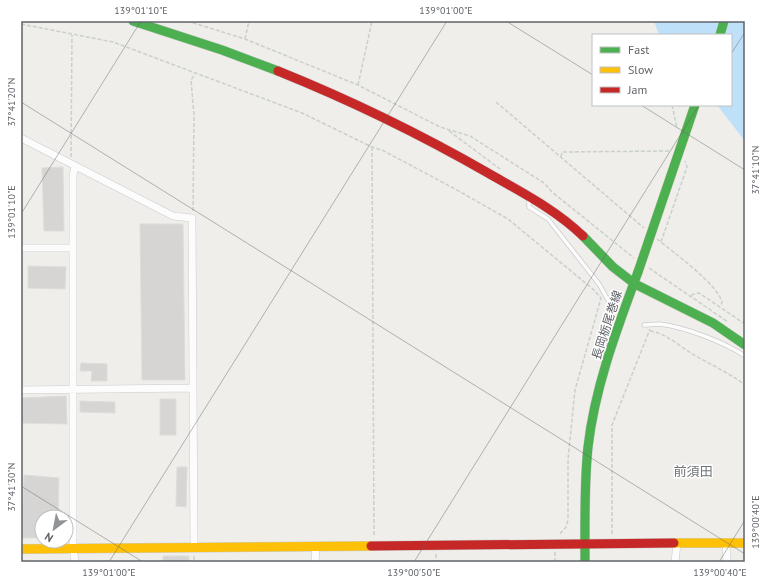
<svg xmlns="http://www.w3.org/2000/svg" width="766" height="583" font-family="'PT Sans','Noto Sans JP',sans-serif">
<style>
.water{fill:#bfe0f9}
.building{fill:#d6d5d3;stroke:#deddd9}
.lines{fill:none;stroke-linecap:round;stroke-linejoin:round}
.lane-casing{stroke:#cbcccc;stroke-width:5}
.street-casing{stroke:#cbcccc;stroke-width:8}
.fast-casing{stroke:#cacacb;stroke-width:10}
.slow-casing{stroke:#cacacb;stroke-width:10}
.jam-casing{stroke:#cacacb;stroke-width:10}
.path{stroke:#cacfcc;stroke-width:1.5;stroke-dasharray:4 2;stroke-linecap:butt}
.lane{stroke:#fdfcfc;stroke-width:3.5}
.street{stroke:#fdfcfc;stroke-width:7}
.fast{stroke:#4caf50;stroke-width:9}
.slow{stroke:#ffc107;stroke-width:9}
.jam{stroke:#c62828;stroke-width:9}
.fast-bridge-casing{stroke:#d7ceb8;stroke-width:10;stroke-linecap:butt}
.fast-bridge{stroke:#4caf50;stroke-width:9}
.ticks{fill:none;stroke:#5f6368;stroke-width:1;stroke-opacity:0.45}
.labels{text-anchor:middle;stroke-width:3;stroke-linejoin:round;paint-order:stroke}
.street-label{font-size:12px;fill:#5f6368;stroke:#fff}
.neighbourhood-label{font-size:13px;fill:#70757a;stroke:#fff}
.neatline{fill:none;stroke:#5f6368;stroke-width:1.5}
.ticks-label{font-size:10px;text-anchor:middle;fill:#5f6368}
</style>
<rect width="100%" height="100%" fill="#efeeea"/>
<path class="water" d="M654,21H745V141L717,105H731V35H659Z"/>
<path class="building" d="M63,167L64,231H44L42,168Z
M140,224H183L185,380H142Z
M28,266L66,267L65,289L28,288Z
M81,363L107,364V381H91L92,371H80Z
M66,396L67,424L21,423V398Z
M160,399H176V435H160Z
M80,401L115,402V413L80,412Z
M177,467H187L186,507L176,506Z
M24,475L59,478L58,517H42V538H21Z
M163,556H189V562H163Z"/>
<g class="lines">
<g class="lane-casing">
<path id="lane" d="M529,198V207L548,219L599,284L608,300
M644,325C649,325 654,324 659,324C685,327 724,342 745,356"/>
</g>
<g class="street-casing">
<path id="street" d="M21,138L173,216L192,218L194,546
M21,248H73
M21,390L192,388
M726,543L727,562
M75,562L73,547V175L75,167
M315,562L316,547
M675,562L677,543"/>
</g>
<g class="fast-casing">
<path id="fast" d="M133,21L222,50L278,71
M720,35L724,21
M583,236L613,267L635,284L713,323L745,345
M585,562C585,524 584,485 588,447C595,386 617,329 638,272"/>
</g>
<g class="slow-casing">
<path id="slow" d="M674,543H745
M21,549L371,546"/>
</g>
<g class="jam-casing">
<path id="jam" d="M278,71C350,100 420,134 488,173C521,192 555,209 583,236
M371,546L674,543"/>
</g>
<path class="path" d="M187,21L245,39L358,85L440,127L470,136L544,183L552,192L634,258
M21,24L113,42L302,113L372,147L384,151L457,190L508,219L594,290L601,298L575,390L568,459V520L566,527L559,535
M245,39L249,21
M358,85L372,21
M496,102L644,228
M672,105L677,128
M449,131L500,169
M372,147L374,537
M71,157L72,35
M561,157L562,152L670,151
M193,211L194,115L191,80L195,74
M657,239C672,251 721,287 722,303L720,306
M661,242L687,167L685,161
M649,268L728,322
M691,295L699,293L745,324
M650,331C665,333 678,345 691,353C709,364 728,372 745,385
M612,534V425L650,329
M555,552V562
M436,554V562
M194,556V562"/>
<use href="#lane" class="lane"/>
<use href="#street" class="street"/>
<use href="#fast" class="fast"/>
<use href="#slow" class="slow"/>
<use href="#jam" class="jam"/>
<g class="fast-bridge-casing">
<path id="fast-bridge" d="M638,272L695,105"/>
</g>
<use href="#fast-bridge" class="fast-bridge"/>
</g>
<path class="ticks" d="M506,21L593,75M731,54L745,32M21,102L745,554M641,105L745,170M21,214L141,21M21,486L143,562M109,562L447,21M414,562L699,105M719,562L745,520"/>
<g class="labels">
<g class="street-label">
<text transform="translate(607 325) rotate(-72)" y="4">長岡栃尾巻線</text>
</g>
<g class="neighbourhood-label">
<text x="693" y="476">前須田</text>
</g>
</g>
<rect width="766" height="583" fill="none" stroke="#ffffff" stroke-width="44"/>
<rect x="592" y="34" width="140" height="72" fill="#ffffff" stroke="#bfc1c3"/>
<rect x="600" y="47" width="20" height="6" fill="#4caf50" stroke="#bfc1c3"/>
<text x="628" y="54" font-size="12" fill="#5f6368">Fast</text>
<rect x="600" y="67" width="20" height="6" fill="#ffc107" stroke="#bfc1c3"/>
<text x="628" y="74" font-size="12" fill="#5f6368">Slow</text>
<rect x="600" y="87" width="20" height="6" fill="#c62828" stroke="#bfc1c3"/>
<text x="628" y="94" font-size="12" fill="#5f6368">Jam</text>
<g transform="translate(54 529) rotate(212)"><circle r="19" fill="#ffffff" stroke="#bfc1c3"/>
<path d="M0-3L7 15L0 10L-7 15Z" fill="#919496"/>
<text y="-6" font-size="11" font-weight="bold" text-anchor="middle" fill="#5f6368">N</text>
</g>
<rect x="22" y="22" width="722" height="539" class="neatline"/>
<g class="ticks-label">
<text x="141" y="14">139°01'10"E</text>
<text x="446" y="14">139°01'00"E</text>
<text transform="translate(11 102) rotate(-90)" y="4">37°41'20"N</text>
<text transform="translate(755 170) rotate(-90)" y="4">37°41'10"N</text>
<text transform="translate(11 212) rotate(-90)" y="4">139°01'10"E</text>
<text transform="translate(11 487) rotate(-90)" y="4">37°41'30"N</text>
<text transform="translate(755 522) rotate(-90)" y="4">139°00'40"E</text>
<text x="109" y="576">139°01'00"E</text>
<text x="414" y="576">139°00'50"E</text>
<text x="720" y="576">139°00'40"E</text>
</g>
</svg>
